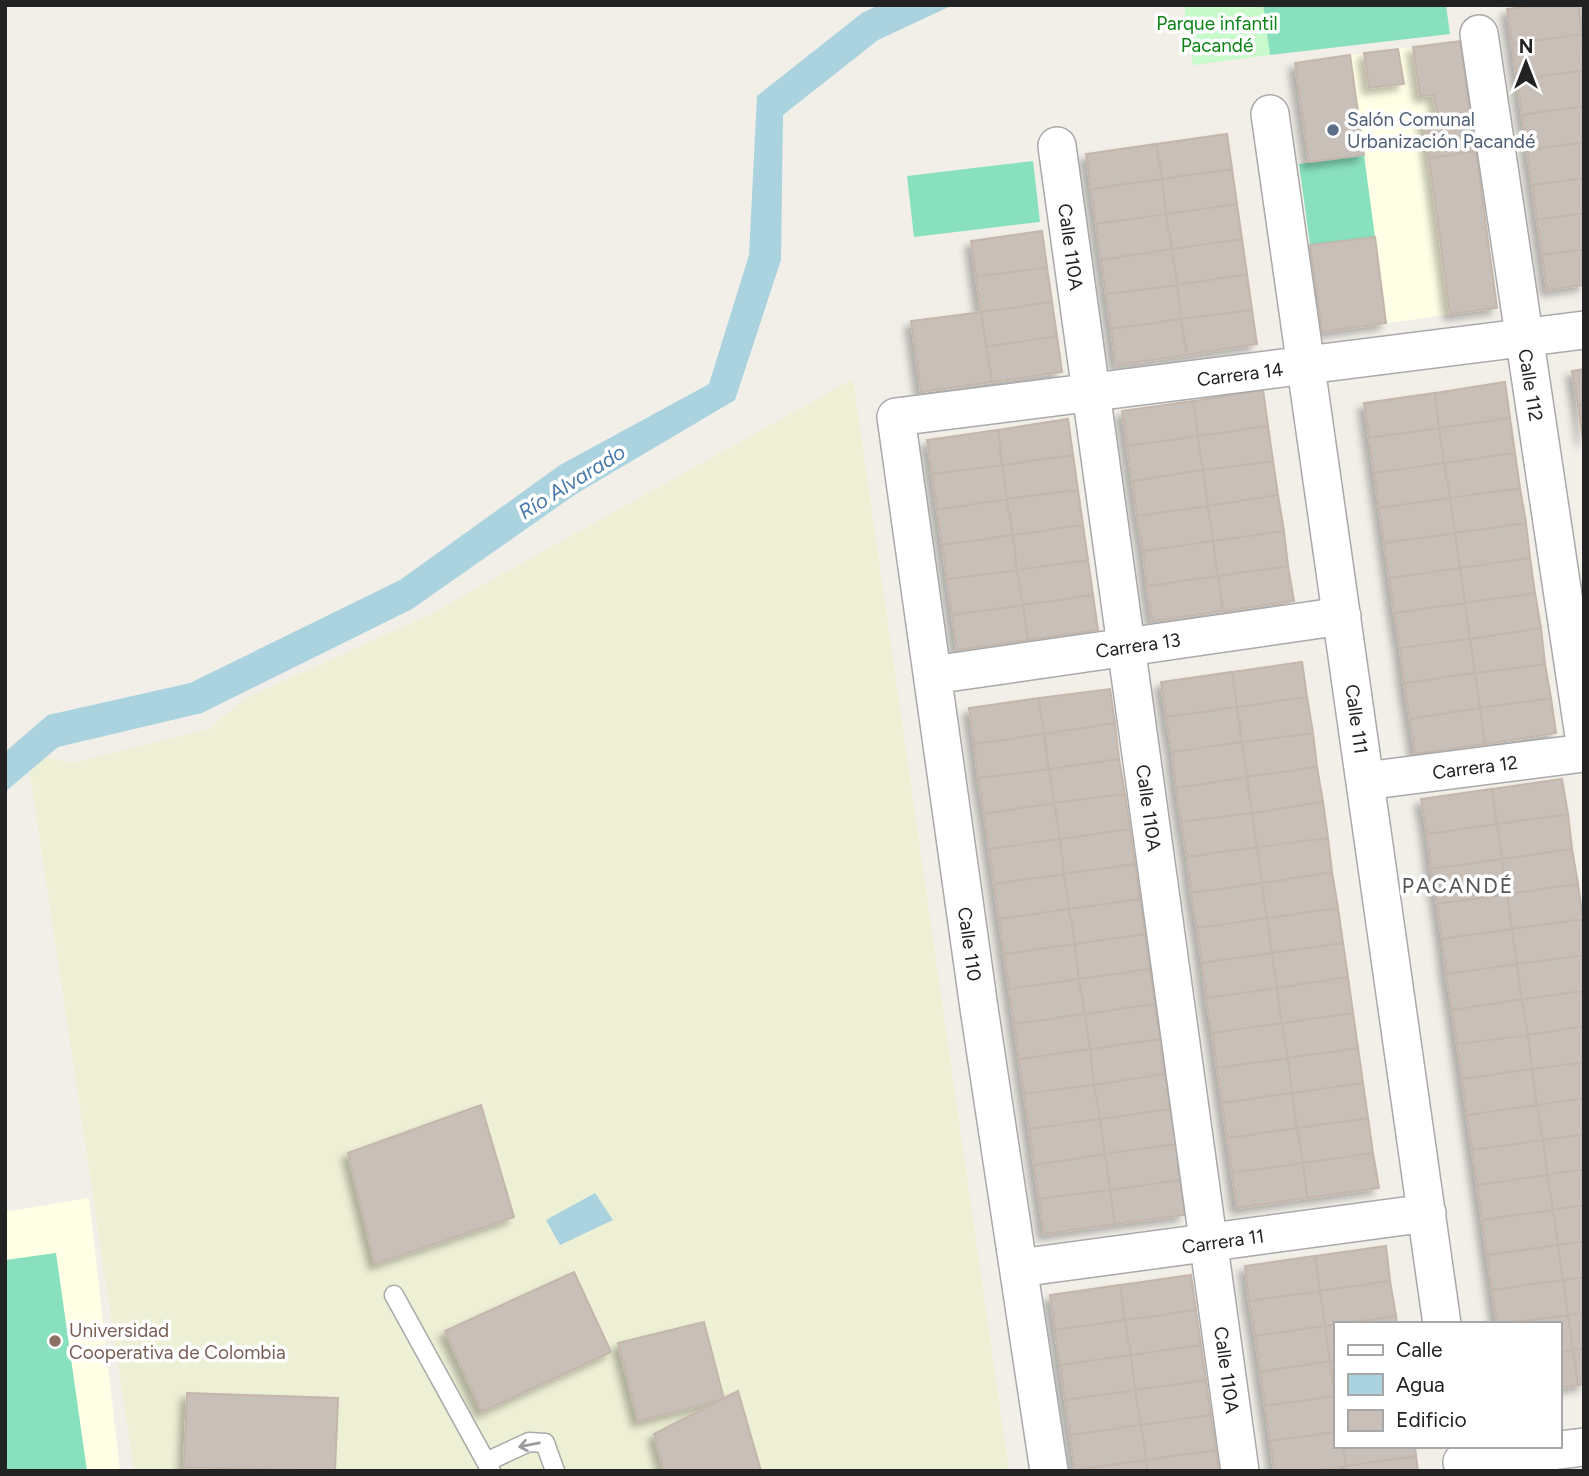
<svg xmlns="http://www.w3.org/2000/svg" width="1589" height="1476" font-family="Figtree,sans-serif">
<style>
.education{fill:#ffffe5}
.farmland{fill:#eef0d5}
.park{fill:#c8facc}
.pitch{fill:#88e0be}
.water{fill:#aad3df}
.building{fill:#c7bfb8;stroke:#c4b6ab;stroke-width:2;filter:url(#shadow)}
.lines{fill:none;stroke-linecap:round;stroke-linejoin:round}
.service-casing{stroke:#a9a9a9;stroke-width:21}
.minor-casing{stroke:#a9a9a9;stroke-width:40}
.service{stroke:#fff;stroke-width:18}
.minor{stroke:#fff;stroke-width:37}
.oneway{stroke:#9c9c9c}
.service-dot{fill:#5c6f8a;stroke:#fff;stroke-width:2.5}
.education-dot{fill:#8d6e63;stroke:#fff;stroke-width:2.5}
.labels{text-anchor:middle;stroke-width:7;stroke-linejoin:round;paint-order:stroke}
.park-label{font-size:19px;fill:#0c8416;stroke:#fff}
.service-label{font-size:19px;fill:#4e5e75;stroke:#fff;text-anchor:start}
.street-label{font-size:19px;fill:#222;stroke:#fff}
.education-label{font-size:19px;fill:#785e54;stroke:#fff;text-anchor:start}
.water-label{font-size:21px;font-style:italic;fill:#4a7aab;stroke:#fff}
.neighbourhood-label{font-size:21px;letter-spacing:2px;fill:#555;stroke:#fff}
</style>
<defs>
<filter id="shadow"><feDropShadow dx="-6" dy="6" stdDeviation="3.5" flood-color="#0004"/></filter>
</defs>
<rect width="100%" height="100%" fill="#f2efe9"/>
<path class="education" d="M1460,41L1497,308L1322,332L1299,164L1364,155L1350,55Z
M89,1198L120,1471H5V1212Z"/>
<path class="farmland" d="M853,379L1009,1471H134L27,754L72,763L209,729L246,698L427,616Z"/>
<path class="park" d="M1184,5H1263L1270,55L1193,65Z"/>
<path class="pitch" d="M1263,5H1446L1450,34L1270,55Z
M1364,155L1375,237L1310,245L1299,164Z
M1033,161L1040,222L914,237L907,176Z
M56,1253L87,1471H5V1260Z"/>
<path class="water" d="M879,5H953L878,40L783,115L781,260L735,400L576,494L412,609L202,713L58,747L5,792V752L48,715L190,683L400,580L560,465L709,384L749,255L757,96L862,13Z
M595,1193L613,1220L560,1245L546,1220Z"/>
<path class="building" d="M1537,5H1578L1582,34L1512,44L1507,9Z
M1578,5H1584V34H1582Z
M1582,34L1584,70L1517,80L1512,44Z
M1460,41L1476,151L1429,158L1423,116L1437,114L1434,95L1420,96L1413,47Z
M1398,49L1404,84L1369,88L1364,53Z
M1350,55L1364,155L1309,162L1295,63Z
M1584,70V106L1522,115L1517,80Z
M1584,106V142L1527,150L1522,115Z
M1227,134L1232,169L1162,179L1156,144Z
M1584,142V178L1532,185L1527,150Z
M1156,144L1162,179L1091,189L1086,154Z
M1476,151L1497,308L1450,314L1429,158Z
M1232,169L1237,204L1166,214L1162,179Z
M1584,178V213L1537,220L1532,185Z
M1162,179L1166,214L1096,224L1091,189Z
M1237,204L1242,239L1172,249L1166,214Z
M1584,213V249L1542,255L1537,220Z
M1166,214L1172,249L1101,260L1096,224Z
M1042,231L1047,267L976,277L971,241Z
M1375,237L1386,323L1322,332L1310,245Z
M1242,239L1247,274L1177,285L1172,249Z
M1172,249L1177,285L1106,294L1101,260Z
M1584,249V285L1547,290L1542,255Z
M1047,267L1052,302L981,312L976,277Z
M1247,274L1252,310L1181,319L1177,285Z
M1177,285L1181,319L1111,329L1106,294Z
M1052,302L1057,336L986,347L981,312Z
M1252,310L1257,344L1187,355L1181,319Z
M981,312L992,382L921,392L911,321Z
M1181,319L1187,355L1116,365L1111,329Z
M1057,336L1062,372L992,382L986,347Z
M1584,369V405H1578L1572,371Z
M1505,382L1510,418L1439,428L1435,393Z
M1263,390L1268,426L1198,436L1193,401Z
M1435,393L1439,428L1369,438L1364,403Z
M1193,401L1198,436L1127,446L1122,411Z
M1578,405H1584V440H1583Z
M1510,418L1515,453L1444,463L1439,428Z
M1068,419L1073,455L1002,465L998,430Z
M1268,426L1273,461L1203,470L1198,436Z
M1439,428L1444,463L1374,473L1369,438Z
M998,430L1002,465L932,474L927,440Z
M1198,436L1203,470L1132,481L1127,446Z
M1515,453L1520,488L1450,498L1444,463Z
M1073,455L1078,490L1007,499L1002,465Z
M1273,461L1278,495L1208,506L1203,470Z
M1444,463L1450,498L1379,508L1374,473Z
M1002,465L1007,499L937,510L932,474Z
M1203,470L1208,506L1137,516L1132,481Z
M1520,488L1526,523L1455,533L1450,498Z
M1078,490L1083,525L1013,535L1007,499Z
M1278,495L1284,531L1213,541L1208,506Z
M1450,498L1455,533L1384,543L1379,508Z
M1007,499L1013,535L942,545L937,510Z
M1208,506L1213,541L1143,551L1137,516Z
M1526,523L1530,558L1460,568L1455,533Z
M1083,525L1088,560L1017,570L1013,535Z
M1284,531L1288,566L1218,576L1213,541Z
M1455,533L1460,568L1389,578L1384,543Z
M1013,535L1017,570L947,579L942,545Z
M1213,541L1218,576L1147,586L1143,551Z
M1530,558L1535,593L1465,603L1460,568Z
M1088,560L1093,595L1023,605L1017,570Z
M1288,566L1294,601L1223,611L1218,576Z
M1460,568L1465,603L1394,613L1389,578Z
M1017,570L1023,605L952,615L947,579Z
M1218,576L1223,611L1152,621L1147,586Z
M1535,593L1541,628L1470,639L1465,603Z
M1093,595L1098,630L1028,640L1023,605Z
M1465,603L1470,639L1400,648L1394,613Z
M1023,605L1028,640L957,650L952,615Z
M1541,628L1545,664L1475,673L1470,639Z
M1470,639L1475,673L1404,683L1400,648Z
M1302,662L1307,697L1237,707L1232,672Z
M1545,664L1551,698L1480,708L1475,673Z
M1232,672L1237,707L1166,717L1161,682Z
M1475,673L1480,708L1410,719L1404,683Z
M1110,689L1115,723L1044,734L1039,698Z
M1307,697L1313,733L1242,742L1237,707Z
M1039,698L1044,734L974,744L969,708Z
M1551,698L1556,733L1485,744L1480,708Z
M1237,707L1242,742L1172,752L1166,717Z
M1480,708L1485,744L1415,754L1410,719Z
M1115,723L1119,759L1049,769L1044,734Z
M1313,733L1317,767L1247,777L1242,742Z
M1044,734L1049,769L978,778L974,744Z
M1242,742L1247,777L1176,788L1172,752Z
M1119,759L1125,794L1054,803L1049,769Z
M1317,767L1323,802L1252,813L1247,777Z
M1049,769L1054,803L984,814L978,778Z
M1247,777L1252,813L1181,822L1176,788Z
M1562,779L1568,814L1497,824L1492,789Z
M1492,789L1497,824L1427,834L1421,799Z
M1125,794L1130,829L1060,839L1054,803Z
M1323,802L1328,838L1257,847L1252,813Z
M1054,803L1060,839L989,849L984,814Z
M1252,813L1257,847L1187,857L1181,822Z
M1568,814L1572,849L1502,859L1497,824Z
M1497,824L1502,859L1431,869L1427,834Z
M1130,829L1135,864L1064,874L1060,839Z
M1328,838L1332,872L1262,883L1257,847Z
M1060,839L1064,874L994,884L989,849Z
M1257,847L1262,883L1191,893L1187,857Z
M1572,849L1578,884L1507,894L1502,859Z
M1502,859L1507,894L1437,904L1431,869Z
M1135,864L1140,899L1069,909L1064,874Z
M1332,872L1338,908L1267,918L1262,883Z
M1064,874L1069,909L999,919L994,884Z
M1262,883L1267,918L1197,928L1191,893Z
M1578,884L1583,919L1512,929L1507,894Z
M1507,894L1512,929L1442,939L1437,904Z
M1140,899L1145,934L1075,944L1069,909Z
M1338,908L1343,943L1272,953L1267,918Z
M1069,909L1075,944L1004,954L999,919Z
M1267,918L1272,953L1202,963L1197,928Z
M1583,919L1584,955L1517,964L1512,929Z
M1512,929L1517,964L1446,974L1442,939Z
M1145,934L1150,969L1079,979L1075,944Z
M1343,943L1348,977L1277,988L1272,953Z
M1075,944L1079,979L1009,989L1004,954Z
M1272,953L1277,988L1206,998L1202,963Z
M1584,955V991L1522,999L1517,964Z
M1517,964L1522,999L1452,1010L1446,974Z
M1150,969L1155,1004L1085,1014L1079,979Z
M1348,977L1353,1013L1282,1023L1277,988Z
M1079,979L1085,1014L1014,1024L1009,989Z
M1277,988L1282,1023L1212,1033L1206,998Z
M1584,991V1026L1528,1035L1522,999Z
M1522,999L1528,1035L1457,1044L1452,1010Z
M1155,1004L1160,1039L1090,1049L1085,1014Z
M1353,1013L1358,1048L1288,1058L1282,1023Z
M1085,1014L1090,1049L1019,1059L1014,1024Z
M1282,1023L1288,1058L1217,1068L1212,1033Z
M1584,1026V1062L1532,1069L1528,1035Z
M1528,1035L1532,1069L1462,1079L1457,1044Z
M1160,1039L1165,1074L1094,1085L1090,1049Z
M1358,1048L1363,1083L1292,1093L1288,1058Z
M1090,1049L1094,1085L1024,1094L1019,1059Z
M1288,1058L1292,1093L1222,1103L1217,1068Z
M1584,1062V1098L1537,1105L1532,1069Z
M1532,1069L1537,1105L1467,1115L1462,1079Z
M1165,1074L1170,1109L1100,1119L1094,1085Z
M1363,1083L1368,1118L1297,1128L1292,1093Z
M1094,1085L1100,1119L1029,1129L1024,1094Z
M1292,1093L1297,1128L1227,1138L1222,1103Z
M1584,1098V1134L1543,1140L1537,1105Z
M481,1105L514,1217L375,1264L348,1153Z
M1537,1105L1543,1140L1472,1150L1467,1115Z
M1170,1109L1176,1144L1105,1154L1100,1119Z
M1368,1118L1373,1153L1303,1163L1297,1128Z
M1100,1119L1105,1154L1034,1165L1029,1129Z
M1297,1128L1303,1163L1232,1173L1227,1138Z
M1584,1134V1169L1547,1175L1543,1140Z
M1543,1140L1547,1175L1477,1185L1472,1150Z
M1176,1144L1180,1180L1110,1190L1105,1154Z
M1373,1153L1379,1188L1307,1198L1303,1163Z
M1105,1154L1110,1190L1039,1199L1034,1165Z
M1303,1163L1307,1198L1237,1208L1232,1173Z
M1584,1169V1205L1553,1210L1547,1175Z
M1547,1175L1553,1210L1482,1220L1477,1185Z
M1180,1180L1185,1215L1115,1224L1110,1190Z
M1110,1190L1115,1224L1044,1234L1039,1199Z
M1584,1205V1241L1558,1245L1553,1210Z
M1553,1210L1558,1245L1487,1255L1482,1220Z
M1584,1241V1277L1563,1280L1558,1245Z
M1558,1245L1563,1280L1492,1290L1487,1255Z
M1386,1246L1390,1281L1320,1291L1315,1256Z
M1315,1256L1320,1291L1249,1301L1245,1266Z
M574,1272L611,1352L482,1412L445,1331Z
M1191,1275L1196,1310L1125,1320L1120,1285Z
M1584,1277V1313L1568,1315L1563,1280Z
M1563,1280L1568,1315L1497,1324L1492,1290Z
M1390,1281L1396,1316L1325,1326L1320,1291Z
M1120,1285L1125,1320L1055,1330L1050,1295Z
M1320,1291L1325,1326L1255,1336L1249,1301Z
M1196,1310L1201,1345L1131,1355L1125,1320Z
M1584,1313V1348L1573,1350L1568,1315Z
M1568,1315L1573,1350L1559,1352V1324H1505Z
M1396,1316L1397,1324H1343Z
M1125,1320L1131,1355L1060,1365L1055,1330Z
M704,1322L724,1399L638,1421L618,1343Z
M1335,1325V1360L1330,1361L1325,1326Z
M1325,1326L1330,1361L1260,1372L1255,1336Z
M1201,1345L1206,1380L1135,1390L1131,1355Z
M1584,1348V1384L1578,1385L1573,1350Z
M1573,1350L1578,1385L1559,1388V1352Z
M1131,1355L1135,1390L1065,1400L1060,1365Z
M1335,1360V1396L1330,1361Z
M1330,1361L1335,1396L1265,1406L1260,1372Z
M1206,1380L1211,1415L1141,1425L1135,1390Z
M1135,1390L1141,1425L1070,1435L1065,1400Z
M738,1391L761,1471H664L654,1434Z
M187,1393L338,1398L335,1471L184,1467Z
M1335,1396V1432L1270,1441L1265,1406Z
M1211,1415L1216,1450L1146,1460L1141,1425Z
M1141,1425L1146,1460L1075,1470L1070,1435Z
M1335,1432V1446H1343L1346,1466L1314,1471H1274L1270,1441Z
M1343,1446H1415L1416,1456L1346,1466Z
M1216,1450L1219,1471H1147L1146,1460Z
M1416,1456L1418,1471H1346V1466Z
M1146,1460L1147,1471H1075V1470Z"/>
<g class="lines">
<g class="service-casing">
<path id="service" d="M394,1295L491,1471
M486,1462L529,1442L545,1443L555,1471"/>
</g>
<g class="minor-casing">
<path id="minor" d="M1479,34L1584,736
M1270,114L1442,1324
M1057,146L1240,1471
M933,675L1342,616
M1365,781L1584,753
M1019,1268L1427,1213
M1462,1462L1584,1447
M1049,1471L979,1008L896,417L1584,330"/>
</g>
<use href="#service" class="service"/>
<use href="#minor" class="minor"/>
</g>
<defs><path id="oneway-shaft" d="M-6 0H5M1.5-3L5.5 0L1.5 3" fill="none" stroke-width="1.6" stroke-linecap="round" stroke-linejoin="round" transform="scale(1.75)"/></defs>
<use class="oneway" href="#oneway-shaft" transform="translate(529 1445) rotate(169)"/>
<circle class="service-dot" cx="1333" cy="130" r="7"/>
<circle class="education-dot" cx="55" cy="1341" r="7"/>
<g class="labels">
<g class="park-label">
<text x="1217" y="30">Parque infantil<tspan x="1217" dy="22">Pacandé</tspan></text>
</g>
<g class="service-label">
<text x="1347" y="126">Salón Comunal<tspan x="1347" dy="22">Urbanización Pacandé</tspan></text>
</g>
<g class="street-label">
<text transform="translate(1071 247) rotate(82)" y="7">Calle 110A</text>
<text transform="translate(1240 374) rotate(-7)" y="7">Carrera 14</text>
<text transform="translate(1531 385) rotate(81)" y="7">Calle 112</text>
<text transform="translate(1138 645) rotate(-8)" y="7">Carrera 13</text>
<text transform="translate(1357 719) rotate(82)" y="7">Calle 111</text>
<text transform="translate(1475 767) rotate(-7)" y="7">Carrera 12</text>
<text transform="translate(1149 808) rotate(82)" y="7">Calle 110A</text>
<text transform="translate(970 944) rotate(82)" y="7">Calle 110</text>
<text transform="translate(1223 1241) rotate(-8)" y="7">Carrera 11</text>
<text transform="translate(1227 1370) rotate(82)" y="7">Calle 110A</text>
</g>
<g class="education-label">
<text x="69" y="1337">Universidad<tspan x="69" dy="22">Cooperativa de Colombia</tspan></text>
</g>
<g class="water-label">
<text transform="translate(572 482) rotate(-32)" y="7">Río Alvarado</text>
</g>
<g class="neighbourhood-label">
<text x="1458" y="893">PACANDÉ</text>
</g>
</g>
<rect width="1589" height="1476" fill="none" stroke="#222222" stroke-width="14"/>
<rect x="1334" y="1322" width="228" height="126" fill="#ffffff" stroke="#a7a7a7" stroke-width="2"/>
<rect x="1348" y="1345" width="35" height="10" fill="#ffffff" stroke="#a7a7a7" stroke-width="2"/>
<text x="1396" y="1357" font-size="21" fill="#222222">Calle</text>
<rect x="1348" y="1374" width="35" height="21" fill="#aad3df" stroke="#a7a7a7" stroke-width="2"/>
<text x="1396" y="1392" font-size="21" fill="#222222">Agua</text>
<rect x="1348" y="1410" width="35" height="21" fill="#c7bfb8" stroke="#a7a7a7" stroke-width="2"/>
<text x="1396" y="1427" font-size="21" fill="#222222">Edificio</text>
<g transform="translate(1526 63)" stroke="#ffffff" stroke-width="5" paint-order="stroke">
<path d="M0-5L12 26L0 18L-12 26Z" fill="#222222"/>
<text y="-10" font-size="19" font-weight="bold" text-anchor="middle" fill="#222222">N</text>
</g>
</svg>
